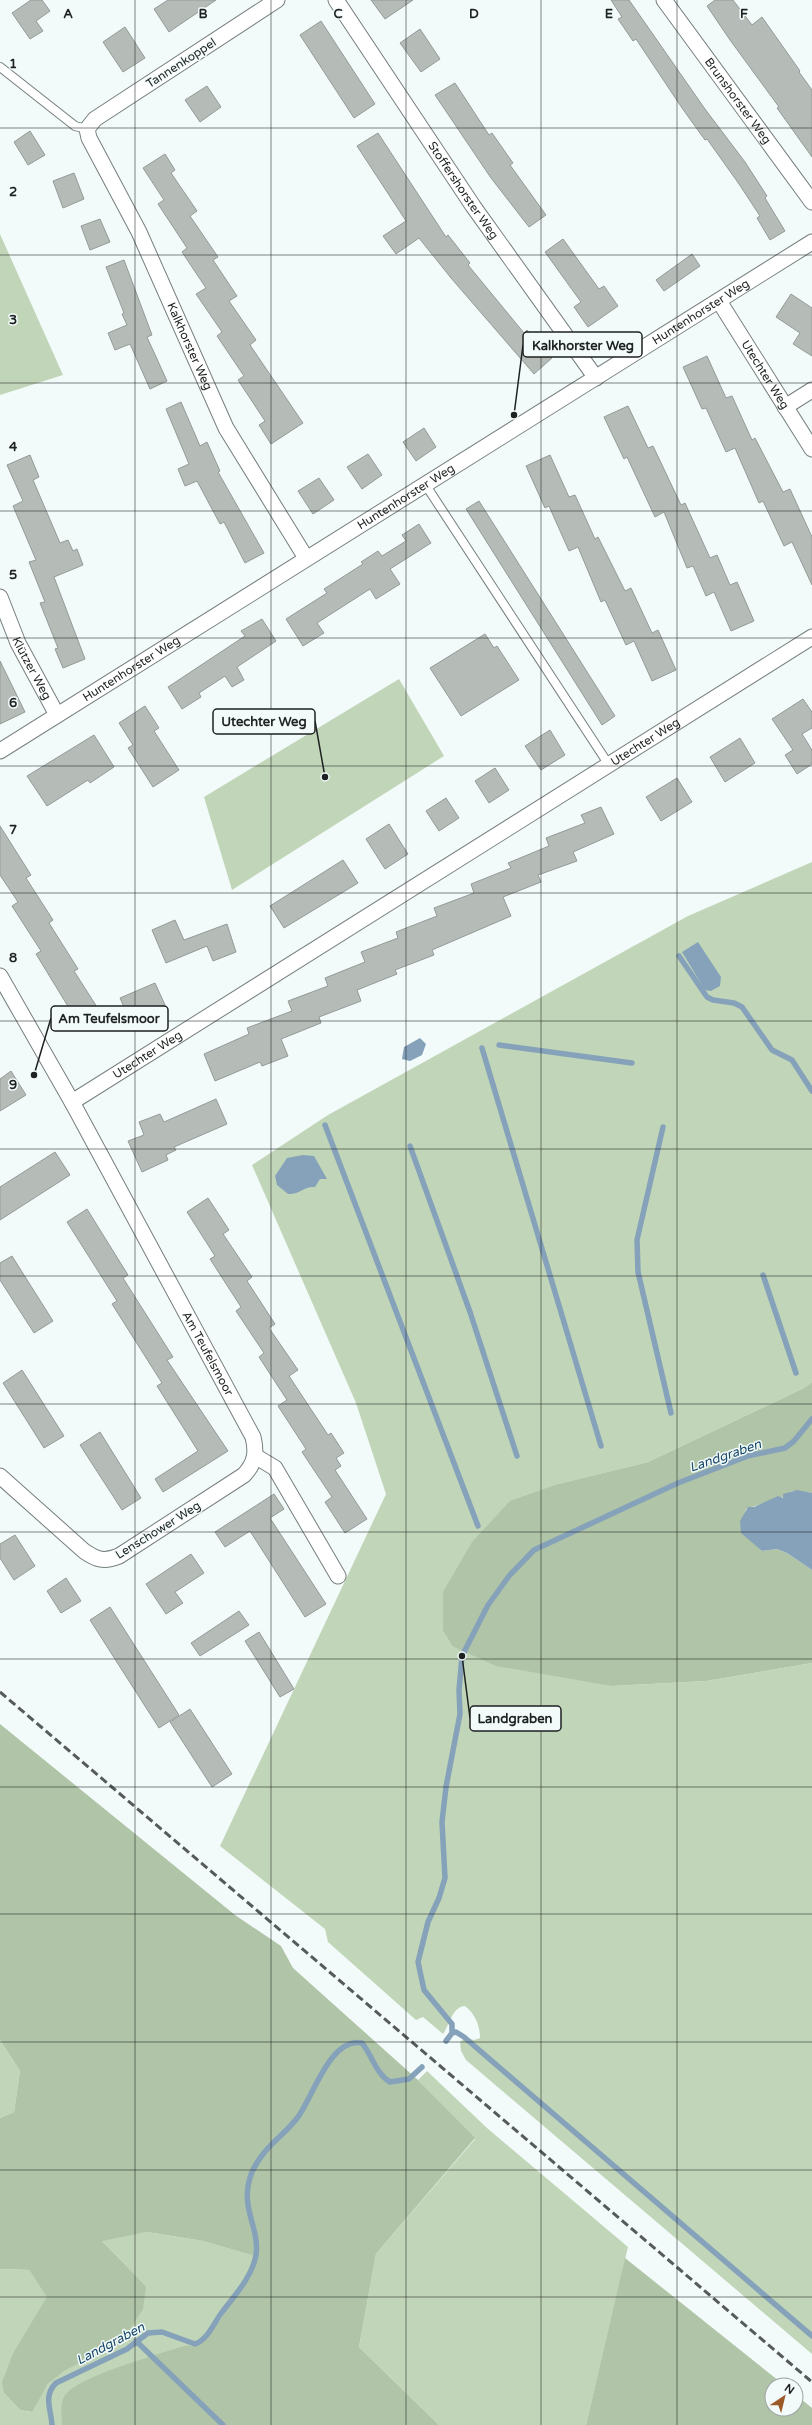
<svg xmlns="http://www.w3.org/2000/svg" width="812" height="2425" font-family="'Varela Round',sans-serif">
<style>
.green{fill:#c1d6b8}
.forest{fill:#b0c5a7}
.water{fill:#85a2ba}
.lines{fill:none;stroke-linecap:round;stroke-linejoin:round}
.stream{stroke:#85a2ba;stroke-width:5.5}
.building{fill:#b5bcb8;stroke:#949a97}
.lane-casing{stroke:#767e7e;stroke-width:10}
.street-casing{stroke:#767e7e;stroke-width:17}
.lane{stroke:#fff;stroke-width:8}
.street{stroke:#fff;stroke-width:15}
.rail{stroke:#565a5a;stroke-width:3;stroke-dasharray:8 4;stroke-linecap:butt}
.grid{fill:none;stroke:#1e2121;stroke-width:1;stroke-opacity:0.55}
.labels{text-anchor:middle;stroke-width:3;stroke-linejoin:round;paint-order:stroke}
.street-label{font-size:12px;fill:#1e2121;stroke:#f2fbfa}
.water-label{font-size:13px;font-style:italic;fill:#174668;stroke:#f2fbfa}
.grid-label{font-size:13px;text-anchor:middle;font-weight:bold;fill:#1e2121;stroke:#f2fbfa;stroke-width:3;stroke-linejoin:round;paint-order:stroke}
.leader{fill:none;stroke:#1e2121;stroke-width:1.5}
.callout-dot{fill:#1e2121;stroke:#f2fbfa;stroke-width:1.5}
.callout{fill:#f2fbfa;stroke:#1e2121;stroke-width:1.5}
.callout-label{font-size:13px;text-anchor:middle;font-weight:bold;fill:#1e2121}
</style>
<rect width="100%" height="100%" fill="#f2fbfa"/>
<path class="green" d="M0,234L63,375L0,395Z
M399,679L444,756L232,890L204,797Z
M812,862V1382L804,1388L648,1462L558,1484L444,1592L443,1631L452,1646L612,1686L706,1681L812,1663V2354L466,2060L461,2051L460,2042L465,2038L474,2040L480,2038C480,2025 475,2014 465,2006C452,2007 450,2024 443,2034L423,2017L416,2020L328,1942L325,1929L220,1846L386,1494L356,1403L252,1165L328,1115L688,916Z
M0,2040L20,2071L14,2112L0,2118Z
M427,2071L487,2128L628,2247L586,2425H439L359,2347L376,2254L475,2139L418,2080Z
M147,2232L203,2241L256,2256L250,2278L206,2339L196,2346L186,2345L111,2371L62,2418V2425H0V2269L29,2270L48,2297L14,2351L4,2393L20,2410L31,2412L48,2384L64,2370L108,2348L146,2286L101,2240Z"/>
<path class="forest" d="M812,1382V1493L792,1491L783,1497L746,1509L741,1529L762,1551L777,1549L787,1553L812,1570V1663L706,1681L612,1686L496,1666L452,1646L443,1631V1592L472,1542L510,1501L558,1484L648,1462L804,1388Z
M0,1724L235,1915L281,1946L293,1968L418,2080L475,2138L376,2254L359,2347L439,2425H62C62,2415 59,2401 67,2393C83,2375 160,2354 186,2345L196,2346L206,2339L250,2278L255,2256L203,2241L147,2232L102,2241L146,2286L143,2309L125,2337L108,2348L64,2371L48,2384L32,2412L20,2410L4,2393L2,2382L14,2351L47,2297L29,2270L0,2269V2118L14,2112L20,2071L0,2040Z
M625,2258L784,2385H772V2409H796V2395L812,2408V2425H586Z"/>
<path class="water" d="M698,942L721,977L720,986L711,991L705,990L682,952Z
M420,1038L426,1044L422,1055L410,1061L402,1059L404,1047Z
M303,1155L314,1156L327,1179H320L315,1187C304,1186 299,1195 288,1194L277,1185L275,1176L287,1158Z
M797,1490L812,1493V1570L787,1553L777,1549L762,1551L741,1533L740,1521L748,1507H754L778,1496L783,1498V1494Z"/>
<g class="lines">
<path class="stream" d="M679,956L707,997L713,1000L734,1003L742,1007L772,1050L792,1060L812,1091
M499,1045L632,1063
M482,1048L601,1446
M325,1125L478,1526
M663,1127L637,1240L638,1272L671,1413
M410,1146L470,1312L517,1456
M763,1275L796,1373
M452,2033L456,2032L464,2037L812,2336
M446,2041L452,2033V2024L424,1990L418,1962L428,1922L439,1898L445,1878L442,1822L446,1787L460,1714L459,1690L462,1656L488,1605L509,1576L534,1550L678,1483L748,1456L785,1448L794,1441L812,1419
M136,2341L223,2425
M52,2425C51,2409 43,2396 56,2383L127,2349L148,2333L162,2332L195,2344C207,2340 213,2325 220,2315C233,2297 252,2278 256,2255C260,2226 238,2207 252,2172C263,2147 283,2137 298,2117C313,2097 330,2037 362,2043C372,2055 376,2074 390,2082L409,2079L422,2067"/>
</g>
<path class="building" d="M31,0H42L50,11L36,21L43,31L30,39L12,13Z
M168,0H216L169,32L154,9Z
M371,0H413L385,19Z
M611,0H629L705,109L745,162L767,196L765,198L785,231L770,240L757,218L760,216L739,184L707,139L705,140L682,108L636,39L633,41L618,19L622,17Z
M715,0H733L752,25L762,17L800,71L799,72L812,90V157L777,108L779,107L730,40L707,6Z
M321,21L375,104L354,118L300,35Z
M125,27L145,58L123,72L103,42Z
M420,29L440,59L421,72L400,43Z
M455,83L489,135L492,133L513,163L510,165L546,215L529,227L491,178L435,95Z
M207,86L221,107L200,122L185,100Z
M30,131L45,155L28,165L14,142Z
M378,133L446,237L448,235L470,263L468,265L524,333L527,330L552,358L534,374L451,278L419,238L396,254L383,236L406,221L357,146Z
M165,154L175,170L171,173L197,211L190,216L218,257L213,260L237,296L229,301L256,340L250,345L303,423L271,444L259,425L265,421L238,380L244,376L217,336L222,332L196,294L206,288L182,252L187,248L158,204L164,200L143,168Z
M74,173L84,199L63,208L53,181Z
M100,219L110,242L90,250L81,226Z
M563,239L599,289L604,286L618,306L588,327L574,307L581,302L545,252Z
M692,254L700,266L664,291L656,280Z
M124,260L152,335L147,337L167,381L150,389L130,344L115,350L108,333L127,325L122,314L124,313L106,267Z
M791,294L812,308V356L793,344L800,333L776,317Z
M707,356L726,398L732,396L752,440L755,438L783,492L790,489L812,537V585L792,542L784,546L763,501L759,503L735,448L726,452L706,408L702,409L683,367Z
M181,402L200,446L207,442L220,471L218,472L264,553L245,563L224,522L220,524L197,481L185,486L178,469L189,464L166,409Z
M628,406L648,448L653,446L681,505L685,503L710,558L717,555L730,585L737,582L754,621L731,631L714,592L706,596L693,566L687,568L664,512L655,517L627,457L624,459L604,417Z
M424,428L436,447L416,461L403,442Z
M368,454L382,475L362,489L347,467Z
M30,455L39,477L33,480L60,543L68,540L73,551L77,549L83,565L54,577L85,659L63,668L55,649L58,648L40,603L45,602L29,562L36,560L13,506L23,501L7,465Z
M550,455L569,497L575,495L595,539L598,537L625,591L631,588L652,633L658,630L676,670L652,681L634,641L626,645L605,600L601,602L578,547L569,551L549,506L545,508L526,466Z
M319,478L334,500L313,514L298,491Z
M479,501L615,716L602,725L466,509Z
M419,524L431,543L390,569L400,584L376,599L370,589L317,623L324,633L303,646L286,619L327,593L324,589L363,564L361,562L378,551L382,556L406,541L402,535Z
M262,619L276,641L237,667L244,680L232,687L225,676L199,693L201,697L182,709L168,687L245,636L241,631Z
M485,634L494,648L497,646L519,680L461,716L430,668Z
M0,661L25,712L0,724Z
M803,699L812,712V728L802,734L812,750V764L797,774L785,755L793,750L772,719Z
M145,706L159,728L154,731L179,770L153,787L128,748L133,745L119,723Z
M550,730L565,755L541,770L525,746Z
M94,735L114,767L90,783L88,780L47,806L27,776Z
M740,738L755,763L725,782L710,757Z
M495,768L509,790L489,803L475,781Z
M677,778L692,802L661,821L646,797Z
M446,798L459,818L439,831L426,811Z
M601,807L614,834L573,852L577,861L538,875L541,882L503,897L511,916L432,950L434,955L395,970L397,974L357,990L361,1001L319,1017L321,1023L281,1039L288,1056L262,1066L260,1062L215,1081L204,1054L249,1034L247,1028L292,1011L288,1001L328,986L325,978L365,962L361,952L398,938L396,932L437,916L434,908L474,893L471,884L511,868L508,863L549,846L546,838L585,823L581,815Z
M389,824L408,854L385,869L366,839Z
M0,826L31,875L26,878L53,920L49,923L78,969L74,971L104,1018L83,1031L36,954L41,951L12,906L18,902L0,875Z
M343,860L358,883L284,928L270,906Z
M175,920L184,940L227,924L236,952L213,961L207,946L166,963L152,930Z
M155,983L165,1005L130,1021L120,998Z
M11,1071L26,1095L0,1111V1079Z
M216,1099L227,1124L174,1147L176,1150L166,1155L168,1160L142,1172L128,1141L144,1135L139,1122L160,1114L164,1122Z
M55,1152L70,1175L0,1220V1187Z
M208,1198L229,1230L223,1234L252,1277L247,1281L275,1324L269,1328L298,1370L289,1376L328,1435L331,1433L344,1453L336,1458L341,1466L335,1470L367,1519L345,1533L325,1502L332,1497L302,1452L306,1449L278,1406L287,1400L259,1357L264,1353L236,1311L241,1307L210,1259L215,1256L187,1212Z
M87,1209L128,1275L123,1278L173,1357L167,1360L228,1451L163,1492L155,1479L198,1451L157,1386L162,1383L112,1304L117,1301L67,1222Z
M12,1256L53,1321L34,1333L0,1280V1263Z
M22,1370L64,1436L44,1448L3,1383Z
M100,1432L141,1498L122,1510L80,1445Z
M274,1494L284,1509L270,1518L326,1604L305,1617L250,1531L225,1547L215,1532Z
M15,1535L35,1566L14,1580L0,1558V1544Z
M191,1554L204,1573L175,1592L183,1603L166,1614L146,1584Z
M66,1578L81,1601L61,1613L47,1591Z
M110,1607L179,1715L159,1728L90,1620Z
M239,1611L249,1625L200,1656L191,1643Z
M259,1632L294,1689L280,1697L245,1641Z
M190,1709L232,1774L212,1787L170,1722Z"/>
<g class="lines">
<g class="lane-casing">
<path id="lane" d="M0,67L75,126L87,129
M425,484L609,765"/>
</g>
<g class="street-casing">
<g id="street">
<path id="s1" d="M277,0L95,119L87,129L89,138L139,232L226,428L306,558"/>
<path id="s2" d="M336,0L473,206L596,378"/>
<path id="s3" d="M664,0L812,202"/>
<path id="s4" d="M719,301L812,449"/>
<path d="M785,407L812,390"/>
<path id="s5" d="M0,597L18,643L57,715"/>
<path id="s6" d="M0,751L812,242"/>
<path id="s7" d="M0,976L72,1102L253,1437C257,1453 255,1463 244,1475L119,1556C104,1562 97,1560 84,1551L0,1476"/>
<path id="s8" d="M72,1102L812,637"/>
<path d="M255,1456L275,1468L338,1576"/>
</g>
</g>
<use href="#lane" class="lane"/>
<use href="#street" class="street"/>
<path class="rail" d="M0,1692L812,2382"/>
</g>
<path class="grid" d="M135,0V2425M271,0V2425M406,0V2425M541,0V2425M677,0V2425M0,128H812M0,255H812M0,383H812M0,511H812M0,638H812M0,766H812M0,893H812M0,1021H812M0,1149H812M0,1276H812M0,1404H812M0,1532H812M0,1659H812M0,1787H812M0,1914H812M0,2042H812M0,2170H812M0,2297H812"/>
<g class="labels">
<g class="street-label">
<text transform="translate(181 63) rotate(-33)" y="4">Tannenkoppel</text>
<text dy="4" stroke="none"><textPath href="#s3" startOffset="125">Brunshorster Weg</textPath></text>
<text dy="4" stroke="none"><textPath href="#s2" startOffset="229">Stoffershorster Weg</textPath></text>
<text dy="4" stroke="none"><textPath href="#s6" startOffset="827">Huntenhorster Weg</textPath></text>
<text dy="4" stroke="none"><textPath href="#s1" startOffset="471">Kalkhorster Weg</textPath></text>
<text dy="4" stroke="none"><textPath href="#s4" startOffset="87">Utechter Weg</textPath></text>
<text dy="4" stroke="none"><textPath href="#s6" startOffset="479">Huntenhorster Weg</textPath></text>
<text dy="4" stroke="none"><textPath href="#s5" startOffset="78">Klützer Weg</textPath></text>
<text dy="4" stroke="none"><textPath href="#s6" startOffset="155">Huntenhorster Weg</textPath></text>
<text dy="4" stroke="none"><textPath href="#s8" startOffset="677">Utechter Weg</textPath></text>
<text dy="4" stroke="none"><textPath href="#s8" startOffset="89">Utechter Weg</textPath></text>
<text dy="4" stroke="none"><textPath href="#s7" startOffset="431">Am Teufelsmoor</textPath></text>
<text transform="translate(158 1530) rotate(-32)" y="4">Lenschower Weg</text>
</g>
<g class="water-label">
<text transform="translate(725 1455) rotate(-19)" y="5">Landgraben</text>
<text transform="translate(110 2343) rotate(-28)" y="5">Landgraben</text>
</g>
</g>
<g class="grid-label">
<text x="68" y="18">A</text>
<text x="203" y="18">B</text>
<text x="338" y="18">C</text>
<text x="474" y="18">D</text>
<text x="609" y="18">E</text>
<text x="744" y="18">F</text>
<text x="13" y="68">1</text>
<text x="13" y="196">2</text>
<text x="13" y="324">3</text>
<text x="13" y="451">4</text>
<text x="13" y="579">5</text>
<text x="13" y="707">6</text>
<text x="13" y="834">7</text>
<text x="13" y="962">8</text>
<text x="13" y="1089">9</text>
</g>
<path class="leader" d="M514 415L523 345M325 777L315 721M34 1075L51 1018M462 1656L470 1718"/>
<g class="callout-dot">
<circle cx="514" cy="415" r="4"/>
<circle cx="325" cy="777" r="4"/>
<circle cx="34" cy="1075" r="4"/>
<circle cx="462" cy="1656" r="4"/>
</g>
<g class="callout">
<rect x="523" y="332" width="119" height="25" rx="4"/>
<rect x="213" y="709" width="102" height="25" rx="4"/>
<rect x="51" y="1006" width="117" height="25" rx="4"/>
<rect x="470" y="1706" width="91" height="25" rx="4"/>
</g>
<g class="callout-label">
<text x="583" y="350">Kalkhorster Weg</text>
<text x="264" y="726">Utechter Weg</text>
<text x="109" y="1023">Am Teufelsmoor</text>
<text x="515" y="1723">Landgraben</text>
</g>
<g transform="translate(784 2397) rotate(35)"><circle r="19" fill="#f2fbfa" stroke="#9da4a3"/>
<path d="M0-3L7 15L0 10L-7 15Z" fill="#9c5a27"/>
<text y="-6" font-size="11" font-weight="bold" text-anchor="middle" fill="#1e2121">N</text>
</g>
</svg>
